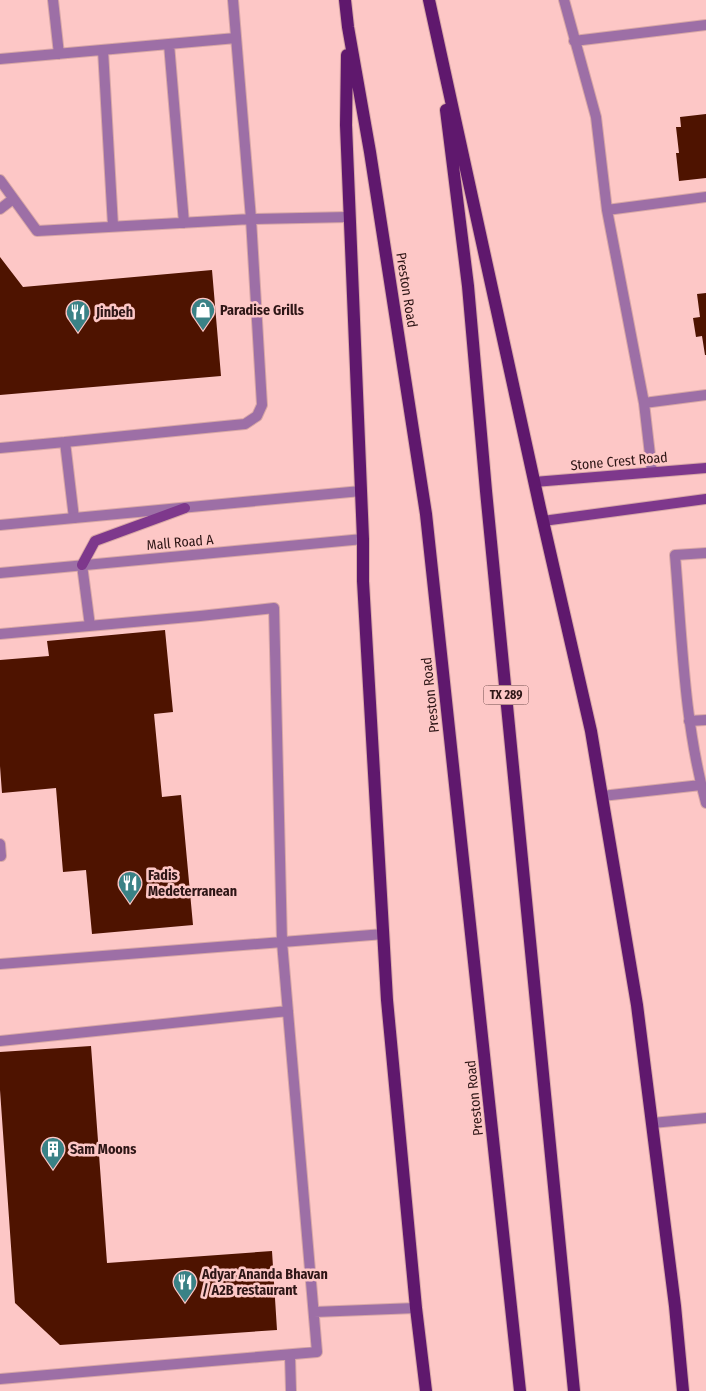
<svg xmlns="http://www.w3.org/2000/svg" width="706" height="1391" font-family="'Fira Sans Condensed',sans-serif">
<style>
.building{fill:#4e1300}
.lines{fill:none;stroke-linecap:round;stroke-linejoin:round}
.lane-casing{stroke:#d8a7a6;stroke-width:12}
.street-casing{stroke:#d8a7a6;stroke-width:12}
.secondary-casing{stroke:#d8a7a6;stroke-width:12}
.primary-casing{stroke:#d8a7a6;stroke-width:14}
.lane{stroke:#9d6fa6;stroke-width:10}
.street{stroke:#9d6fa6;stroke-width:10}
.secondary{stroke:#7e388c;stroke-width:10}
.primary{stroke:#5f186d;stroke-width:12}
.labels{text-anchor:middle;stroke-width:5;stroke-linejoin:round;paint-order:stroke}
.shield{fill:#fdc7c6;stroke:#6c4b4b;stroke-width:1}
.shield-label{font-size:12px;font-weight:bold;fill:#2e1616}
.street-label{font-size:14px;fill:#2e1616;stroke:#fdc7c6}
.poi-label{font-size:14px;font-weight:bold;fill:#2e1616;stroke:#fdc7c6;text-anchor:start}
</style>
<rect width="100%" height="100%" fill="#fdc7c6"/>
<path class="building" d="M706,114V178L679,181L676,153H679L676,127H681L680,117Z
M0,257L23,287L212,270L221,376L0,395Z
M706,293V355H705L702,336L696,337L693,318L700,317L697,294Z
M165,630L173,712L154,714L162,797L181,795L193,925L92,934L86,870L63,872L56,788L2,793L0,766V660L49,656L47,641Z
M91,1046L107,1263L272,1251L277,1330L60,1345L15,1303L0,1090V1052Z"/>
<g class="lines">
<g class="lane-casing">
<path id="lane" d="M53,0L59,54
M564,0L596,117L607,210L644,403L652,472
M574,41L706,25
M169,44L184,223
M103,50L113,226
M0,59L236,38
M0,180L37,231L251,219L349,217
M0,209L13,199
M607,210L706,197
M644,403L706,395
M65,442L245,424L257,416L262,405L251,219L233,0
M0,448L65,442L74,518
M706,553L675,555C682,638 684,723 706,803
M82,565L90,626
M0,634L200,616L274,608L282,942L317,1352L0,1379
M689,721L706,720
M602,796L701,785
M0,844L1,856H0
M0,964L384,934
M0,1041L288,1011
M652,1123L706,1118
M314,1312L416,1308
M290,1355L291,1391"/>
</g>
<g class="street-casing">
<path id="street" d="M0,525L361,491
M0,573L363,539"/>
</g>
<g class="secondary-casing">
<path id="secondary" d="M534,482L706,468
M543,521L706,499
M82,565L95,541L185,508"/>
</g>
<g class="primary-casing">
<path id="primary" d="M345,0L348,27L370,152L426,514L520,1391
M429,0L540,508L591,731L637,1005L675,1306L683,1391
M347,55L346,125L363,539V581L387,1000L416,1308L426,1391
M446,110L468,286L486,491L574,1391"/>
</g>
<use href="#lane" class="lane"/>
<use href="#street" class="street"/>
<use href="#secondary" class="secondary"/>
<use href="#primary" class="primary"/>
</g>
<defs>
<g id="shop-pin" transform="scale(1.25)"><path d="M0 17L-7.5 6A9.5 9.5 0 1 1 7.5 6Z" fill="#3a8286" stroke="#fdc7c6"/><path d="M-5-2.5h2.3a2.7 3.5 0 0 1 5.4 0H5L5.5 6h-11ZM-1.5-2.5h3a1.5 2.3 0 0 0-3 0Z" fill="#fff"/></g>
<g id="restaurant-pin" transform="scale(1.25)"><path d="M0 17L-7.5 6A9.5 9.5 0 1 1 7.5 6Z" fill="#3a8286" stroke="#fdc7c6"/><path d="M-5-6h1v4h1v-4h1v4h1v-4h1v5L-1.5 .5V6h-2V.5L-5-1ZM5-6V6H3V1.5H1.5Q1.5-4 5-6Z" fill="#fff"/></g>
<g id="building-pin" transform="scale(1.25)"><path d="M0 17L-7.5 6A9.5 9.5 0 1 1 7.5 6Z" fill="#3a8286" stroke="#fdc7c6"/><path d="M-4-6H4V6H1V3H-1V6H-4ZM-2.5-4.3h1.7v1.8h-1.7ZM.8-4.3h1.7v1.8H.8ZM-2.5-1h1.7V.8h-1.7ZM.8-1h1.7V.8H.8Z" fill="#fff"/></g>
</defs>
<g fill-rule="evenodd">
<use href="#shop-pin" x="203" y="310"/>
<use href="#restaurant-pin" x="78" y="312"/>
<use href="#restaurant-pin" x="130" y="883"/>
<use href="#building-pin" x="53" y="1149"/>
<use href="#restaurant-pin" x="185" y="1282"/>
</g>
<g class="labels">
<rect class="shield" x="483.5" y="685.5" width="45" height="19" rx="4"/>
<g class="shield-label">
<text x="506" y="699">TX 289</text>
</g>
<g class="street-label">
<text transform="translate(407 290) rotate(81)" y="5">Preston Road</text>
<text transform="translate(619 461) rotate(-5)" y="5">Stone Crest Road</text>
<text transform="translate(180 542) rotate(-5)" y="5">Mall Road A</text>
<text transform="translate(430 695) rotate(-96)" y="5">Preston Road</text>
<text transform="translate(474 1098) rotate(-96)" y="5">Preston Road</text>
</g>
<g class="poi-label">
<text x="220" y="315">Paradise Grills</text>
<text x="96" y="317">Jinbeh</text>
<text x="148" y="880">Fadis<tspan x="148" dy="16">Medeterranean</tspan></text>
<text x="70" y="1154">Sam Moons</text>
<text x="202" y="1279">Adyar Ananda Bhavan<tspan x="202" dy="16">/ A2B restaurant</tspan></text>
</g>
</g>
</svg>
